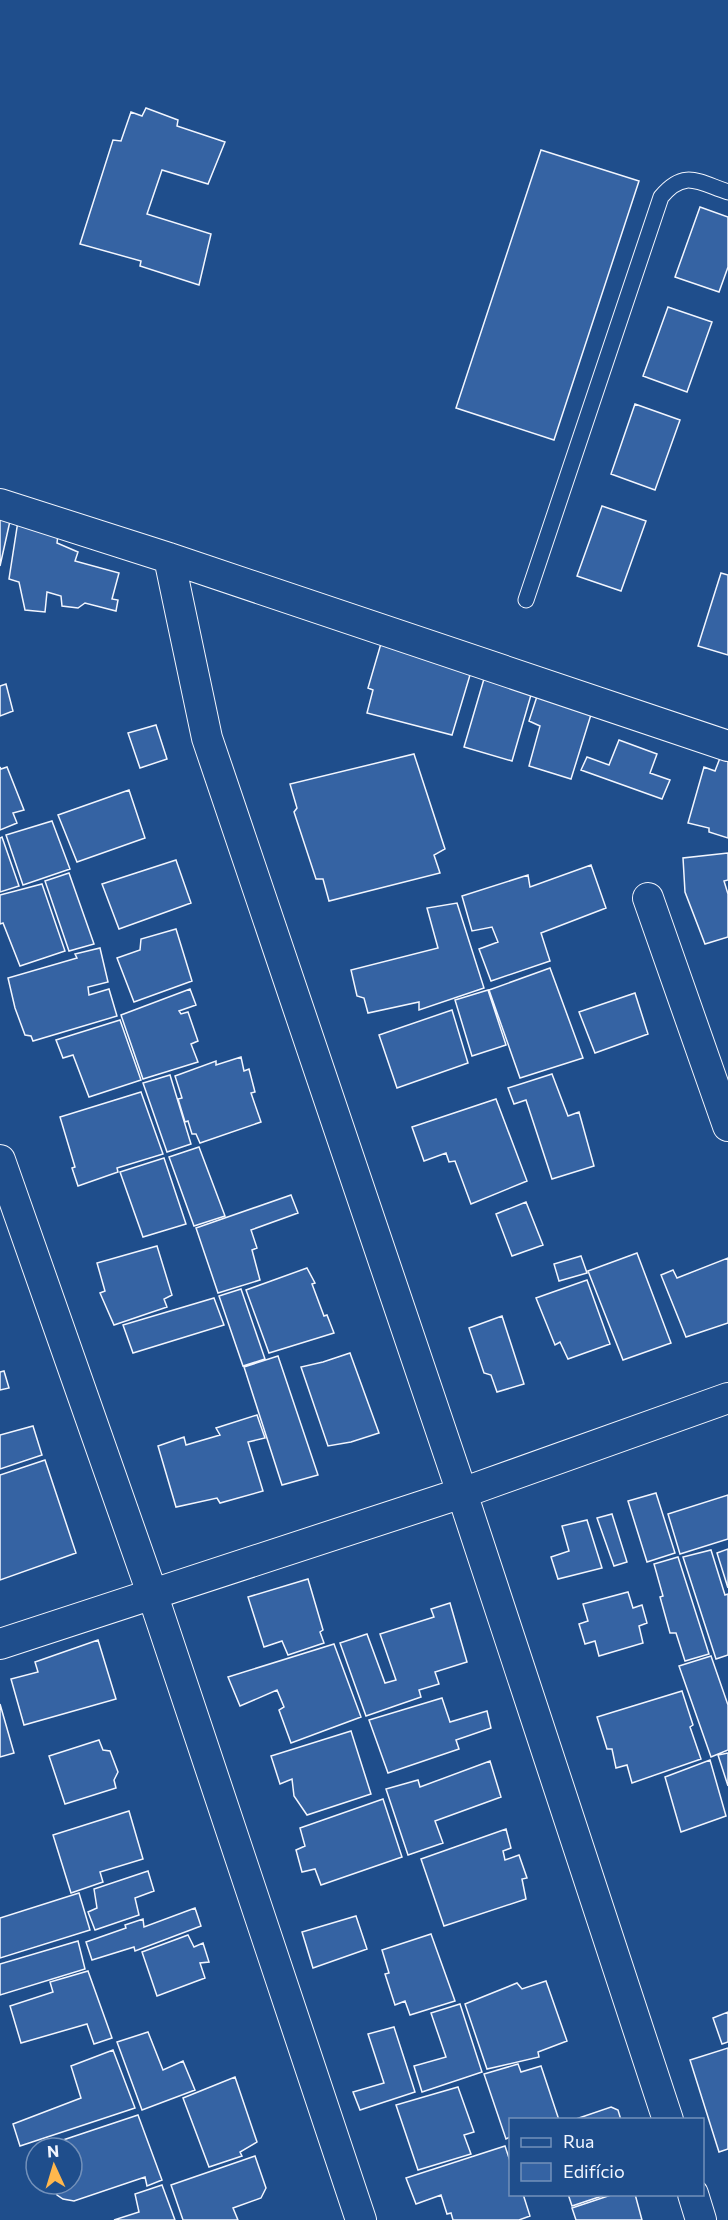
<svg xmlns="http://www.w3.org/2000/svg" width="728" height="2220" font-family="Commissioner,sans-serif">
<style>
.building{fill:#3563a3;stroke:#f2f6ff;stroke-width:1.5}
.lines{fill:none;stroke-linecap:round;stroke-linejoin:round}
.service-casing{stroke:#f2f6ff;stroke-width:17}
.minor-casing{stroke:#f2f6ff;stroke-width:32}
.service{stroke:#1f4e8c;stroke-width:15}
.minor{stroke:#1f4e8c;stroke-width:30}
</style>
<rect width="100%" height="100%" fill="#1f4e8c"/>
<path class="building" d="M146,108L178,120L177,126L225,142L208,184L162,170L147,214L211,234L199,285L140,266L141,261L80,244L113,140L121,141L131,112L142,116Z
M541,150L639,181L554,440L456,408Z
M700,207L728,217V267L719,292L675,277Z
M668,307L712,322L687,392L643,376Z
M635,404L680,420L655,490L611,474Z
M602,506L646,521L621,591L577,576Z
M0,519L10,521L0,566Z
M18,521L58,535L57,543L78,552L75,561L119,573L112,599L118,600L116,611L85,603L78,608L62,606L61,596L47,592L45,612L25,610L19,582L9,579Z
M721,573L728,575V655L698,646Z
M382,640L470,675L452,735L367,713L373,690L368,688Z
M486,672L533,688L512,761L464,747Z
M6,684L13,711L0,716V686Z
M540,687L594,705L571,779L529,766L540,726L529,721Z
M156,725L167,759L140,768L128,733Z
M619,740L657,754L650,773L670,780L662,799L581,770L587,757L609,765Z
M414,754L445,849L434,855L440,873L329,901L323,879H316L294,812L297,808L290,784Z
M720,758L728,761V838L709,832V828L688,823L704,767L715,771Z
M0,767L1,769L7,767L24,810L13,813L17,823L0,830Z
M129,790L145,838L77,862L58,815Z
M52,821L70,869L23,885L6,835Z
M2,837L19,886L0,892V838Z
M728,853V880L724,881L728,894V937L705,944L685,892L683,858Z
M176,860L191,903L119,929L102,884Z
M591,865L606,908L541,933L550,961L491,981L479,949L498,942L492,927L472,931L462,896L528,875L530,887Z
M69,873L94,944L69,951L45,881Z
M42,884L65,951L20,966L3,923L0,924V895Z
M457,903L484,988L419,1010V1002L368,1013L364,998L357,996L351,970L438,948L427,908Z
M176,929L192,981L134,1002L117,958L140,950L141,939Z
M100,948L108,982L88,987L89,995L109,989L117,1016L33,1041L31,1036L25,1035L15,1008L8,978L77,958L75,954Z
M550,968L583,1058L520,1078L489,990Z
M190,989L196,1005L179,1011L181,1014L188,1012L198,1041L191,1044L198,1062L143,1079L121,1015Z
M488,990L506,1045L472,1056L455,1000Z
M635,993L648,1034L595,1053L579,1012Z
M452,1010L468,1063L397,1088L379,1035Z
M120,1020L141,1080L89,1097L73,1055L63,1058L56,1040Z
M241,1057L244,1071L249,1069L255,1092L251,1093L261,1122L200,1143L196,1134H192L188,1121L185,1122L178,1099L182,1098L175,1076L216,1061V1065Z
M552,1074L568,1116L579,1112L594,1166L552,1179L526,1100L514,1104L508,1088Z
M170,1075L191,1144L167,1152L143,1083Z
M141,1092L163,1154L117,1168L118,1172L78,1186L72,1168L75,1167L60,1117Z
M496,1099L527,1181L471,1204L455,1161L449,1162L446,1153L424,1161L412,1127Z
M199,1147L225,1216L194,1226L169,1157Z
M164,1158L186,1224L143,1237L120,1172Z
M291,1195L298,1213L251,1230L257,1248L252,1250L260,1280L218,1293L196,1228Z
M526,1202L543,1245L512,1256L496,1214Z
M157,1246L172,1295L164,1299L167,1307L114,1325L100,1293L105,1291L97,1263Z
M637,1253L671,1343L623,1360L588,1271Z
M581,1256L587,1273L559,1281L554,1264Z
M728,1258V1323L686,1337L661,1275L673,1270L677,1278Z
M307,1268L315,1283L312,1284L324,1316L327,1315L334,1333L269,1353L246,1290Z
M587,1280L610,1344L568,1359L560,1342L555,1345L536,1298Z
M241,1289L265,1359L243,1366L219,1296Z
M214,1298L224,1325L133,1353L123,1325Z
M502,1316L524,1384L497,1392L491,1375L484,1373L469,1328Z
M350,1353L379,1433L351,1442L328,1446L301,1367L323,1362Z
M278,1356L318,1475L282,1485L244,1367Z
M4,1371L9,1388L0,1390V1372Z
M257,1415L265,1438L248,1442L263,1491L220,1503L217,1498L176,1507L158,1446L184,1437L186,1445L220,1435L216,1428Z
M33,1426L42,1455L0,1469V1435Z
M45,1460L76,1553L0,1580V1475Z
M656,1493L675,1553L647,1562L628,1501Z
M728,1495V1539L680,1554L668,1514Z
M612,1514L627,1562L614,1566L597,1518Z
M587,1520L602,1568L558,1579L551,1557L569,1551L562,1526Z
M728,1549V1588L717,1553Z
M711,1550L725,1595L728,1594V1655L716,1659L683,1557Z
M678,1557L709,1654L685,1661L676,1633H670L660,1597L663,1596L654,1564Z
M308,1579L323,1630L320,1632L324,1643L288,1655L282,1641L264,1647L248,1597Z
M628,1592L633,1608L642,1605L647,1623L639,1626L643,1643L599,1656L595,1641L585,1644L579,1624L588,1621L583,1604Z
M450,1603L467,1662L435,1672L439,1684L419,1690L421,1697L366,1716L340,1643L367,1634L385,1683L396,1680L380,1634L434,1617L431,1609Z
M98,1640L116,1699L24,1725L11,1679L38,1672L35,1662Z
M334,1644L361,1717L291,1743L279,1710L284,1707L277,1690L240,1706L228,1677Z
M711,1656L728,1705V1750L711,1757L679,1666Z
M682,1691L693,1725L690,1727L701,1759L632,1783L627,1765L616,1768L612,1749H607L597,1717Z
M442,1698L450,1722L487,1711L491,1728L456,1740L459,1749L388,1773L369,1720Z
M0,1704L14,1753L0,1757Z
M351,1731L371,1794L307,1815L294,1796L292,1779L280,1784L271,1756Z
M99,1740L103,1750L110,1751L118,1772L114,1780L116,1788L65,1804L49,1756Z
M728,1753V1786L718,1755Z
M710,1760L726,1816L681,1832L665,1777Z
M490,1761L501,1797L435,1821L443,1843L408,1855L386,1789L418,1780L420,1787Z
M383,1799L402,1857L321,1885L315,1869L302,1872L296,1850L305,1846L300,1828Z
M129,1811L143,1859L100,1872L103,1882L71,1893L53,1835Z
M506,1829L511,1848L503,1851L505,1860L519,1855L527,1878L522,1879L526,1899L444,1926L421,1859Z
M148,1871L154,1891L135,1898L139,1915L95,1930L88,1912L97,1908L94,1889Z
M79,1893L90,1930L0,1958V1918Z
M195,1908L201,1926L135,1951L134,1947L92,1960L86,1942L126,1928L125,1925L143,1919L144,1927Z
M356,1916L367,1949L313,1968L302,1932Z
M431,1934L455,2001L410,2015L405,2001L395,2005L385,1974L389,1973L382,1950Z
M188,1935L194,1947L203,1943L209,1962L200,1963L205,1978L157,1996L142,1952Z
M78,1941L85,1969L0,1995V1964Z
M88,1971L112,2038L94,2044L87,2024L21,2043L10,2006L53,1992L50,1982Z
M546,1981L567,2041L538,2052L539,2057L487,2069L465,2004L517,1983L522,1989Z
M460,2004L482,2072L422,2092L414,2066L446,2057L431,2013Z
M728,2012V2042L722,2044L713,2018Z
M394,2027L415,2092L360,2110L353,2092L384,2083L368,2034Z
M148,2032L163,2070L183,2061L195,2090L142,2110L117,2042Z
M728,2048V2149L719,2152L690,2060Z
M113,2050L135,2108L20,2146L13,2124L81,2098L71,2066Z
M518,2064L521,2072L541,2066L559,2120H510V2137L506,2139L484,2074Z
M235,2077L257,2142L240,2152L242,2156L209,2167L183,2098Z
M458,2087L474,2132L464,2135L471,2154L418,2170L396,2105Z
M611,2107L618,2110L621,2120H573Z
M138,2115L162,2180L147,2186L145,2177L74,2201L63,2199L57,2195L51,2184H72V2148H39Z
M505,2146L510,2161V2194H523L530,2216L519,2220H453L451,2213L447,2214L441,2195L416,2204L406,2178Z
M255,2156L266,2188L261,2198L233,2208L238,2220H183L171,2185Z
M162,2185L175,2220H114L139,2212L135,2194Z
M568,2194H608L572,2206Z
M614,2194H635L642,2220H576L572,2208Z"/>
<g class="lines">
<g class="service-casing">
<path id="service" d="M526,600L661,197C684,169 698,182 728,192"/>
</g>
<g class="minor-casing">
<path id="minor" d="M0,504L169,558L728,746
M169,558L207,738L462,1493L668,2120
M648,898L728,1126
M0,1160L153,1596L361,2220
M0,1644L462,1493L728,1398
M693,2194L701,2220"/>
</g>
<use href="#service" class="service"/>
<use href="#minor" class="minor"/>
</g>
<rect x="509" y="2118" width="195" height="78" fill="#1f4e8c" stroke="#7391ba" stroke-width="1.5"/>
<rect x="521" y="2138" width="30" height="9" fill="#1f4e8c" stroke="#7391ba" stroke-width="1.5"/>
<text x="563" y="2148" font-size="18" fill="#f2f6ff">Rua</text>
<rect x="521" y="2163" width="30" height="18" fill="#3563a3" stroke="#7391ba" stroke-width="1.5"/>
<text x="563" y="2178" font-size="18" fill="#f2f6ff">Edifício</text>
<g transform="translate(54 2166) rotate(356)"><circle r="28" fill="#1f4e8c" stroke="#7391ba" stroke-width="1.5"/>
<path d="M0-4.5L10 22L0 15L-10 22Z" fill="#ffb74d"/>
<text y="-9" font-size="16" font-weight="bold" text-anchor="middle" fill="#f2f6ff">N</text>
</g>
</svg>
